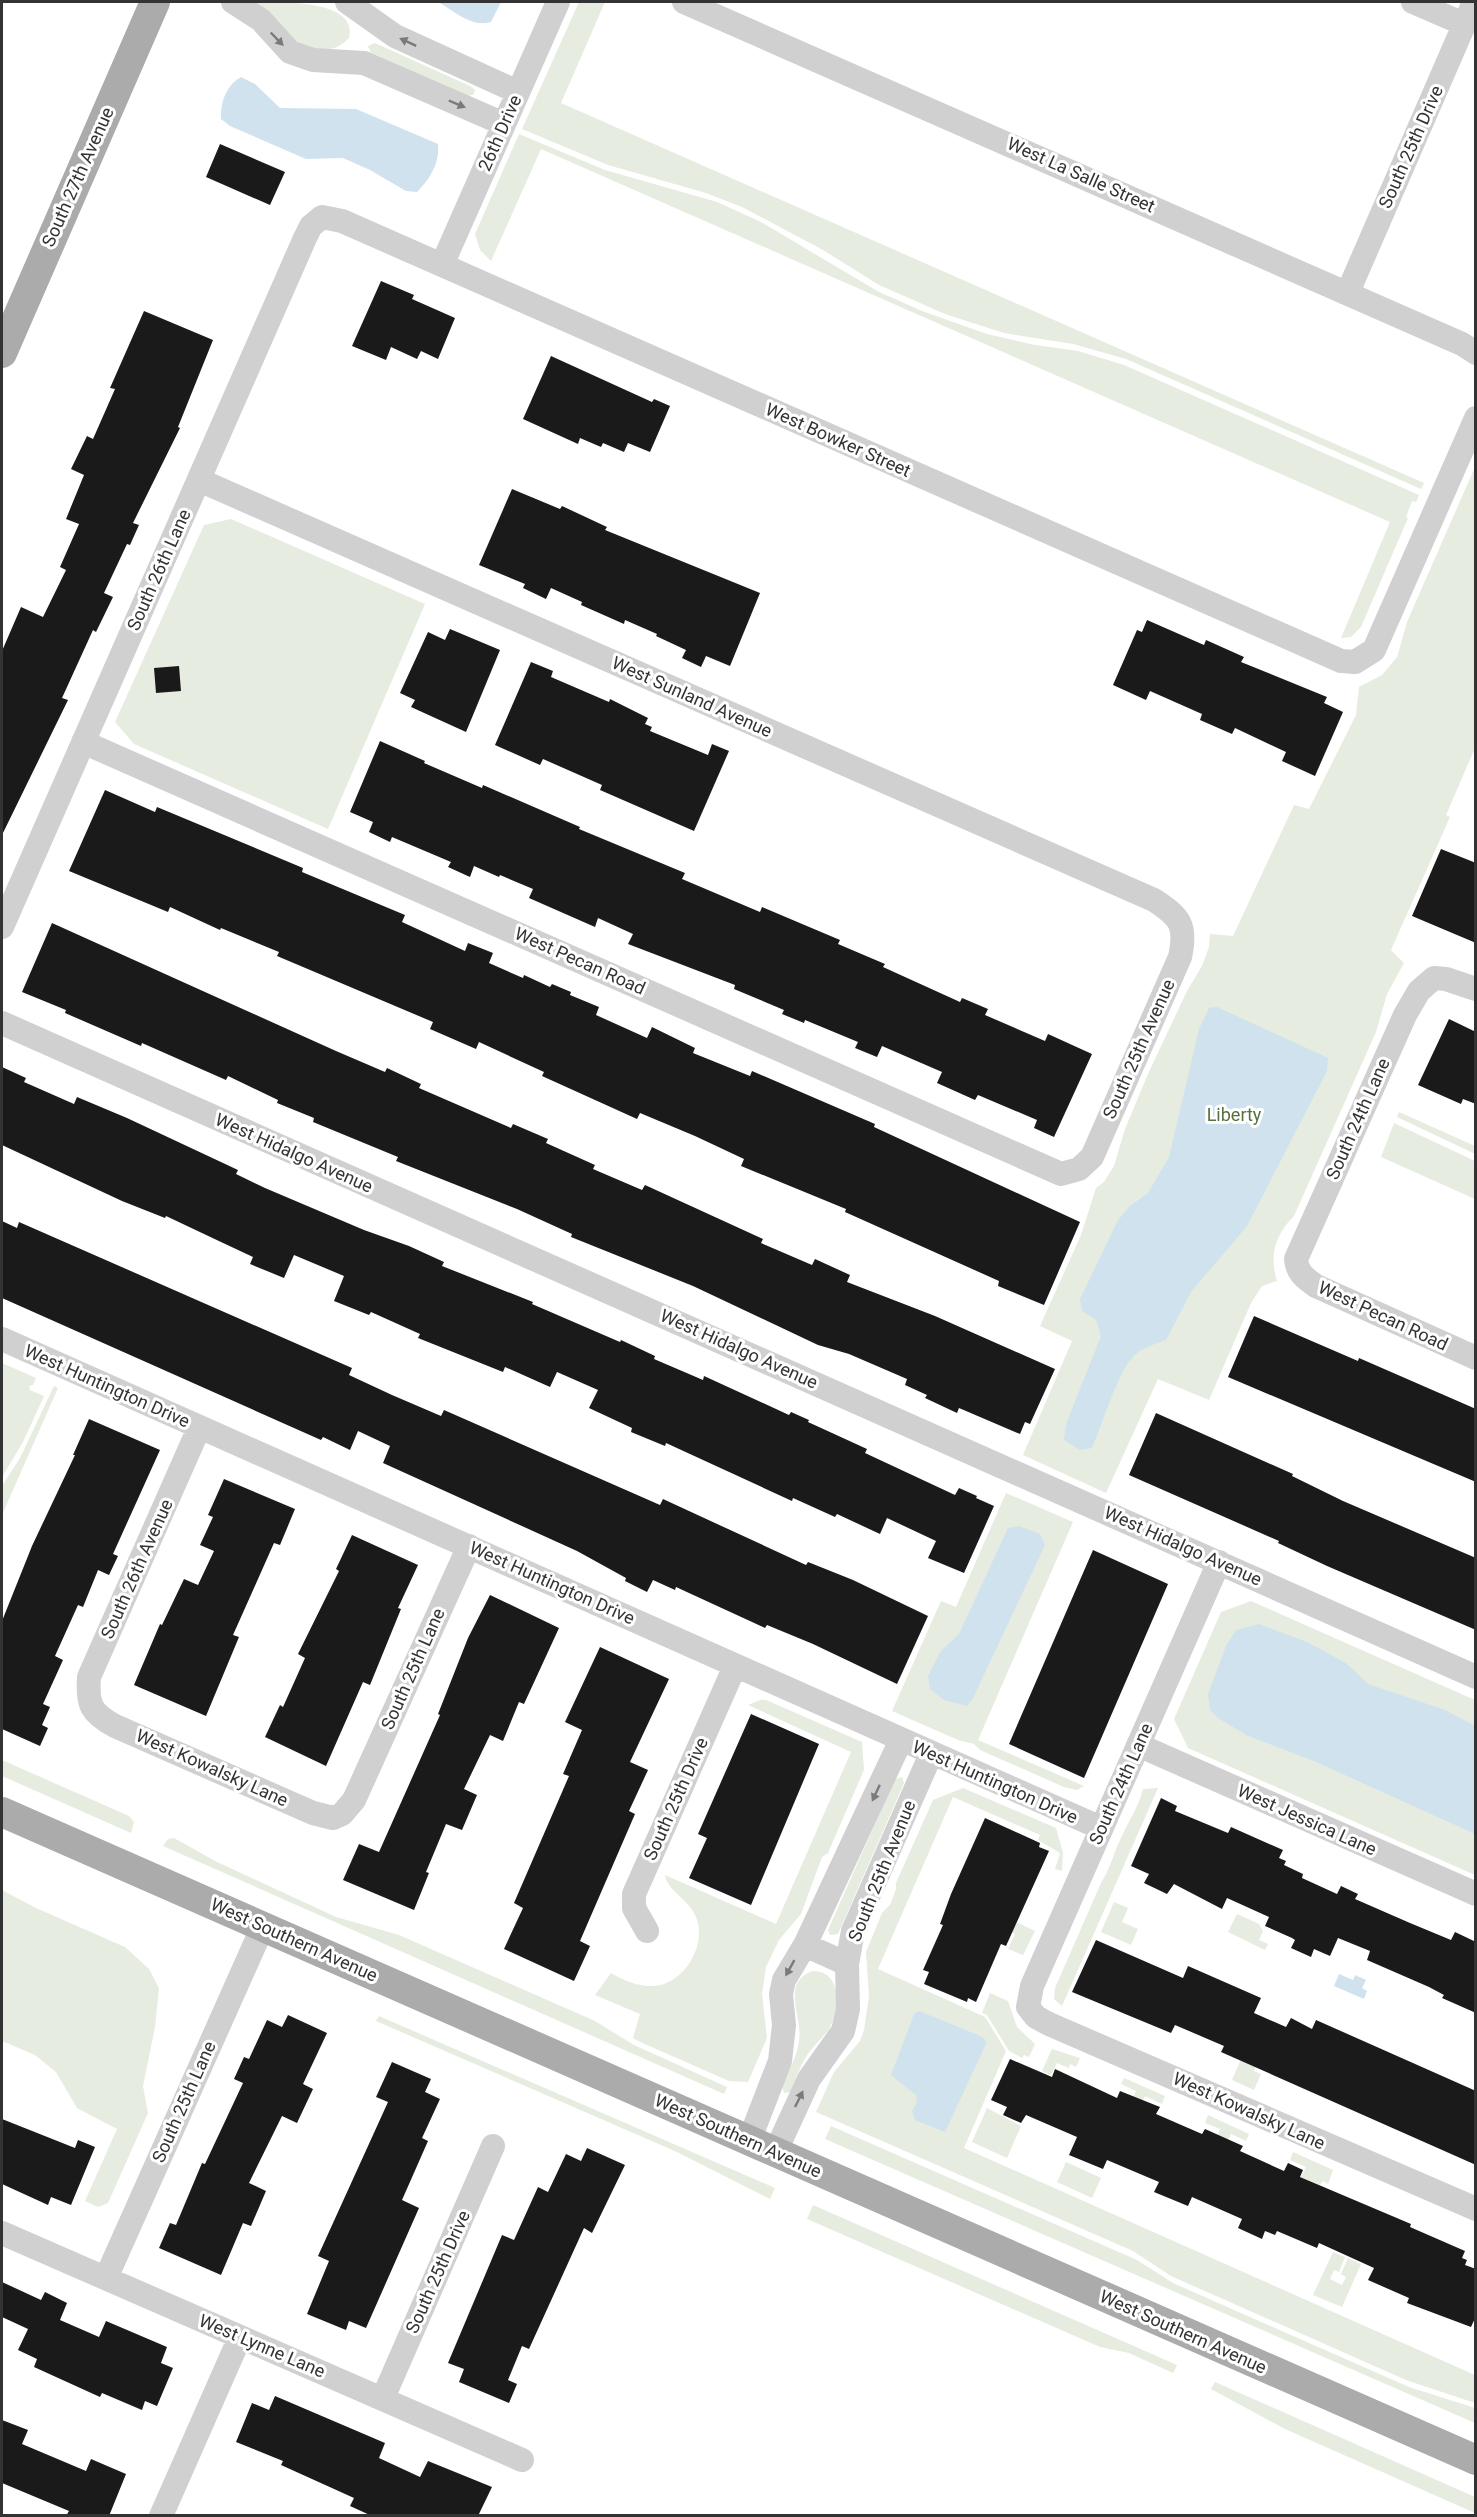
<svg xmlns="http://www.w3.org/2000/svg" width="1477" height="2517" font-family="Roboto,sans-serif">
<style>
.green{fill:#e6ecdf}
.water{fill:#cfe2ee}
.building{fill:#1a1a1a}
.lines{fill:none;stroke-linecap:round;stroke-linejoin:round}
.minor{stroke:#d0d0d0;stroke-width:24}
.major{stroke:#ababab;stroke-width:30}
.oneway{fill:#7a7a7a}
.labels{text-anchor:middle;stroke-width:6;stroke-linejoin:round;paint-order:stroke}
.street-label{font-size:18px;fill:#333;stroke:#fff}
.park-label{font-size:18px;fill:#56703f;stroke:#fff}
</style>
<rect width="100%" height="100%" fill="#fff"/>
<path class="green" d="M255,2C283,2 359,0 349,38C334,55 310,52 293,39C279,28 271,11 255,2Z
M579,2H605L561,103L1424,483L1421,489L1126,359L1073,344L1004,333L945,314L879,285L823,250L742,207L706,193L608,165L522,129Z
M375,43L470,86L475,90L474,94L469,96L371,53L368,46Z
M519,134L605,170L717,202L761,222L879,292L922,311L987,334L1035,345L1078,351L1124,365L1419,495L1416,502L1412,501L1406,517L1408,518L1361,627L1351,637L1341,638L1390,522L541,149L491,261L480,250L475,234Z
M1475,467V748L1446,815L1450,817L1391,950L1404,963L1387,994L1376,1032L1294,1216C1275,1235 1269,1255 1277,1281L1262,1286L1251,1303L1209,1400L1158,1379L1106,1493L1023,1455L1072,1341L1040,1326L1081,1235L1096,1188L1104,1182L1114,1166L1125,1129L1148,1074L1187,991L1202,966L1209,947L1210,934L1233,936L1294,805L1309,809L1356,715L1359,687L1382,675L1397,657L1407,622Z
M231,519L425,604L328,829L134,744L115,722L204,525Z
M1399,1112L1475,1146V1154L1397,1117Z
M1394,1123L1475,1161V1199L1381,1157Z
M2,1363L36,1378L33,1385L29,1386L30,1390L44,1396L23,1442L2,1477Z
M54,1386L58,1388L2,1515V1486L20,1458Z
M1006,1493L1073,1522L978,1740L1084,1786L1077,1790L1064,1787L980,1750L974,1744L958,1740L892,1711L941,1601L956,1607Z
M1251,1601L1475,1700V1875L1188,1748L1174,1719L1221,1612Z
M760,1700H766L862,1742L864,1770L828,1853L822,1857L801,1914L779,1940L766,1967L762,1994L767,2038L748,2082L729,2081L638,2041L633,2038L640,2014L595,1995L611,1973C625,1981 639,1987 655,1986C682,1983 701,1953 699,1928C696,1901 667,1893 665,1875L776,1924L851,1752L748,1705Z
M2,1760L129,1816L134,1822L131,1833L2,1776Z
M902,1777L904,1783L838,1934L830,1935L828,1930L895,1779Z
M963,1788L1056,1828L1063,1853L1062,1871L1055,1869L1060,1853L1038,1840L1040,1835L953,1797L878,1969L985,2017L1006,2051L964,2148L1475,2375V2403L1406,2380L1171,2276L1133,2251L816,2112L834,2072L860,2041L864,2030L869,1996L866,1952L882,1913L890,1905L896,1889V1883L933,1800Z
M1158,1788L1062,2006L1054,1999L1055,1988L1101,1883C1110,1869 1113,1855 1120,1840C1128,1822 1138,1808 1143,1789Z
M174,1838L215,1861L336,1917L399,1935L595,2021L634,2045L727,2087L724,2094L163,1846L168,1839Z
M2,1890L36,1908L125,1947L149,1969L159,1988L155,2027L143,2086L148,2113L108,2203L98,2207L85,2201L117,2129L77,2108L56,2072L35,2055L2,2041Z
M1114,1902L1128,1908L1122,1922L1138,1929L1131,1945L1101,1932Z
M1237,1914L1259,1924L1263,1931L1259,1940L1268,1944L1265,1950L1228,1932Z
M1010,1919L1035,1931L1023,1955L1008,1949L1015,1934L1005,1929Z
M813,1971C843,1972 840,2009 829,2029C823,2038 814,2045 808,2054C800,2065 796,2080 790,2092L784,2093L782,2086C788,2072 797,2057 799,2041C803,2017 780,1982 813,1971Z
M990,1993L1008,2001L1017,2027L1035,2044L1029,2057L1024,2055L1022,2058L1009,2051L987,2015L982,2013Z
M379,2016L775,2188L770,2199L677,2152L376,2021Z
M1052,2049L1080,2058L1076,2067L1070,2064L1069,2068L1057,2063L1051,2075L1042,2071Z
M1243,2054L1255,2067L1254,2071L1261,2074L1254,2090L1232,2080Z
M1124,2078L1165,2096L1162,2104L1145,2096L1137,2114L1128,2110L1136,2091L1121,2084Z
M987,2108L1021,2126L1007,2158L972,2142Z
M1208,2115L1249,2134L1246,2141L1231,2134L1223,2151L1213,2147L1220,2129L1205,2123Z
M831,2126L1137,2260L1173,2283L1409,2387L1475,2408V2423L825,2139Z
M1293,2152L1333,2170L1328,2184L1323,2181L1320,2185L1301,2177L1306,2167L1290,2160Z
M1066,2162L1101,2178L1092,2198L1057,2182Z
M813,2205L1177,2365L1173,2373L1129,2353L1100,2347L807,2219Z
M1333,2252L1345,2257L1339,2272L1334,2270L1330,2279L1342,2285L1346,2277L1341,2274L1348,2258L1361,2264L1342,2307L1313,2295Z
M1215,2382L1475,2497V2513L1285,2429L1211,2389Z"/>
<path class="water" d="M438,2H501L491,22C472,28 454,11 438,2Z
M241,77L255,84L280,108L356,109L438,144C440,163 430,179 417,192L406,191L370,170L343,158L306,159L230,126L221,119C220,103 226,85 241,77Z
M1217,1007L1328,1058L1327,1071L1247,1226L1191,1292L1166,1340C1155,1344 1141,1348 1133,1357C1117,1374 1102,1425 1092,1448L1080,1450L1064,1440L1066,1424L1101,1336L1096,1320L1082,1311L1080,1299L1118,1220L1130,1206L1148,1193L1169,1157L1199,1029L1209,1008Z
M1019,1526L1040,1534L1045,1545L973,1698L967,1706L944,1700L930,1689L928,1676L934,1664L941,1651L959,1634L1008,1528Z
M1259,1624L1307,1642L1346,1663L1368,1684L1445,1710L1475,1726V1834L1314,1761L1248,1736L1218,1718L1210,1710L1208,1694L1226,1646L1236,1630Z
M1339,1974L1353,1980L1355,1975L1366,1980L1362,1988L1367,1991L1364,1999L1334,1986Z
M919,2011L978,2035L985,2039L986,2044L945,2132L915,2120L912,2111L917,2102L916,2095L891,2075L914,2014Z"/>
<path class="building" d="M220,144L285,172L270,205L206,177Z
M381,281L414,295L412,299L455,318L438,359L421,351L417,359L391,347L386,360L352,346Z
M144,311L213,340L178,427L180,428L133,523L139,525L130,545L127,544L104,593L113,597L96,632L93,630L62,698L68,700L2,835V651L21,607L43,617L66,570L60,567L79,524L66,519L84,475L71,469L87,436L93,439L115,389L110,388Z
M551,356L652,402L654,399L670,406L650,452L628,443L624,452L603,443L601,447L580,438L578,444L523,419Z
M512,489L560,509L562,506L607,527L605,530L760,593L730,666L706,656L701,667L682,658L686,650L656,636L657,634L625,620L624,624L581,605L582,602L551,588L546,599L523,588L525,584L479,565Z
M1147,620L1204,645L1206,640L1244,657L1241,662L1327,697L1324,703L1343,712L1315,776L1282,761L1286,752L1235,728L1232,734L1200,720L1202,714L1150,691L1146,700L1113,685L1137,630L1142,632Z
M450,629L500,650L466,732L411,707L415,700L400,693L428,632L445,640Z
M531,662L553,671L551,677L609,702L610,699L648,718L645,724L652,727L650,731L708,755L712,744L729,751L694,831L600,790L602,785L543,759L540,765L495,745Z
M179,666L181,691L156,693L154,668Z
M380,741L425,761L424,763L482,788L483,785L580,827L579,829L685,873L682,879L760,912L762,907L840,940L838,944L885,964L883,967L960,1002L962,998L988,1009L985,1015L1045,1041L1048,1034L1092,1054L1054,1137L1034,1128L1037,1120L978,1095L975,1100L937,1083L942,1072L882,1046L877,1057L855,1048L858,1042L805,1020L804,1023L782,1014L784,1010L734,989L735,985L628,944L633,934L598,918L595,927L529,898L533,889L500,875L499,877L474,866L470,877L448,867L451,862L392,837L390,842L369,832L373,822L350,812Z
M105,790L155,812L157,807L303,868L302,872L405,915L402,922L465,951L468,943L493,953L489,963L523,978L524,975L550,987L552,984L571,992L570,995L599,1007L596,1015L647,1038L652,1027L695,1048L693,1053L750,1076L752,1071L875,1124L874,1127L1080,1222L1044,1305L998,1286L999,1281L845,1212L846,1209L741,1166L744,1159L695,1136L640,1113L637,1119L542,1076L544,1072L479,1042L476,1049L430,1029L433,1022L277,956L279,952L221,928L220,930L170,907L168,912L69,871Z
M1441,849L1476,863V943L1412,916Z
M52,923L336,1051L385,1072L387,1068L421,1084L419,1088L511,1128L513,1124L548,1139L546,1143L595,1165L593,1169L642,1190L645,1185L763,1239L761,1243L812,1265L815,1259L850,1275L847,1282L935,1316L1055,1369L1030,1424L1025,1422L1020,1434L959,1408L957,1413L925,1398L927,1395L905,1385L907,1379L849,1354L818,1345L693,1286L571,1237L572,1234L517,1209L396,1161L398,1157L313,1122L314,1118L277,1103L278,1100L228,1076L226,1080L142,1043L141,1046L65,1013L66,1010L22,992Z
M1449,1019L1476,1032V1104L1463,1099L1461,1104L1418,1085Z
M2,1067L26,1078L24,1082L74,1104L77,1097L127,1118L238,1170L236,1174L265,1188L364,1230L409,1246L444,1262L442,1266L533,1302L532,1304L620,1342L621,1340L655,1356L654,1359L703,1380L704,1376L789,1415L791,1412L809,1420L808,1422L867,1449L865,1453L955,1495L959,1488L977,1496L976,1498L994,1506L964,1573L928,1558L936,1541L887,1518L880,1534L837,1514L835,1517L793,1498L792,1501L666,1443L665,1446L631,1432L632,1428L589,1408L598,1390L557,1372L550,1387L505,1367L503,1372L418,1338L420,1334L371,1312L369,1315L334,1301L344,1276L294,1255L284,1278L250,1264L253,1257L221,1242L166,1216L165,1218L122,1201L2,1145Z
M2,1221L17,1228L19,1222L352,1368L349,1375L392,1395L441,1416L444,1410L660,1505L663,1499L806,1565L808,1562L853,1580L928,1616L897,1684L813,1644L767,1625L765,1628L676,1587L675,1590L653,1580L647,1592L625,1581L626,1578L577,1551L383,1463L390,1446L358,1431L350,1450L323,1437L321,1440L2,1298Z
M1254,1316L1358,1361L1359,1358L1476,1409V1482L1228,1377Z
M1156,1413L1293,1474L1292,1476L1343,1501L1476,1558V1630L1327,1566L1278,1543L1279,1541L1129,1475Z
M89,1419L160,1450L113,1554L118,1556L109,1575L98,1570L83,1607L78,1605L55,1656L63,1660L43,1704L50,1707L42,1725L48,1728L40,1746L2,1729V1621L32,1546L75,1455H73Z
M224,1479L295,1509L280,1545L274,1543L233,1635L239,1637L206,1716L134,1685L160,1624L162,1625L184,1579L198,1585L214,1551L200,1545L213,1517L208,1515Z
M352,1535L418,1565L398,1608L401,1609L370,1685L363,1682L326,1766L265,1737L280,1705L283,1707L305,1658L298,1654L339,1571L336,1569Z
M1093,1550L1168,1584L1084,1778L1009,1744Z
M490,1595L559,1628L524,1704L519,1702L503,1741L490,1735L464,1789L477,1795L462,1830L446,1824L426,1872L429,1873L414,1910L343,1880L359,1844L379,1852L440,1715L438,1714L468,1638Z
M600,1647L669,1679L630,1762L648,1770L629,1811L635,1814L580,1941L590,1946L574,1981L504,1949L523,1908L514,1903L569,1776L563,1774L582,1730L565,1722Z
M751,1714L819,1744L751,1905L689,1878L707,1838L698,1834Z
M1161,1798L1177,1806L1175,1811L1228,1833L1231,1827L1283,1850L1279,1858L1286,1861L1284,1865L1303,1874L1302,1878L1337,1894L1341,1886L1358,1894L1355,1899L1410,1923L1451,1940L1455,1932L1476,1942V2013L1442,1998L1444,1995L1429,1987L1367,1960L1370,1951L1338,1938L1330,1956L1314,1949L1311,1957L1291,1948L1295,1940L1292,1938L1265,1926L1269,1917L1227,1898L1222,1909L1174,1884L1167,1894L1144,1883L1149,1874L1131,1866Z
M985,1818L1040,1843L1039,1847L1049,1851L1006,1946L1001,1944L976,2002L968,1998L967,2002L924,1984L929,1972L923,1970L943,1925L940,1924L951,1894Z
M1096,1940L1183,1978L1188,1966L1261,1998L1254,2013L1286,2027L1291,2018L1312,2029L1316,2020L1476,2091V2165L1221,2052L1224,2046L1175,2025L1171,2033L1072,1992Z
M288,2015L327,2033L303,2084L313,2089L297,2123L282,2116L249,2183L266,2191L251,2226L243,2223L221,2275L159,2248L170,2223L176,2225L202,2163L205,2164L243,2083L234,2079L244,2057L249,2059L267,2020L282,2027Z
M1010,2059L1052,2077L1055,2069L1117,2098L1120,2091L1160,2107L1156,2114L1202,2134L1205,2129L1243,2146L1240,2151L1284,2171L1288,2163L1303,2170L1300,2177L1411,2224L1410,2227L1465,2251L1462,2258L1467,2260L1465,2265L1476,2269V2316L1471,2327L1407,2303L1409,2298L1368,2280L1374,2268L1319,2243L1317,2248L1277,2231L1275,2235L1265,2231L1262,2239L1238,2228L1242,2219L1192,2197L1188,2206L1154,2192L1159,2182L1107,2160L1103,2169L1069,2155L1077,2137L1026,2115L1021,2123L1003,2115L1007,2107L991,2100Z
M392,2062L431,2079L425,2092L440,2099L422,2138L428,2141L402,2200L419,2208L366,2328L349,2321L346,2330L307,2314L329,2261L318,2256L388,2102L376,2097Z
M2,2119L75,2148L78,2140L95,2147L71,2205L51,2197L48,2205L2,2184Z
M587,2148L625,2165L592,2233L584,2228L529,2349L522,2346L508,2380L517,2384L509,2403L459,2382L464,2369L448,2363L502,2235L514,2240L538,2187L548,2192L566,2154L581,2161Z
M2,2282L41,2300L45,2292L67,2303L60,2320L99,2337L106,2321L167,2347L161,2363L173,2368L157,2406L145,2401L142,2410L102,2393L100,2397L34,2367L37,2359L18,2350L28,2329L2,2317Z
M275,2396L385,2443L379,2458L420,2477L428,2461L492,2487L478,2516H372L350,2506L354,2498L281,2465L283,2461L236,2442L252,2403L269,2410Z
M2,2420L28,2430L22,2444L86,2471L91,2459L126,2474L109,2516H66L69,2511L2,2483Z"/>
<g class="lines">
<path class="minor" d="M233,2L261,20L290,52L313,60L364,63L504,124
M347,2L395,36L518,92
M684,2L1462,344L1476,353
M1413,2L1464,24
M442,265L558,2
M1348,292L1474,2
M83,742L1061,1174L1079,1169L1092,1157L1180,957C1187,925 1180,917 1154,900L199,480
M2,927L305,238L311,226L322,217L342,221L1341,661L1355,662L1374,650L1476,418
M1476,989L1446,979L1434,978L1419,991L1405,1015L1296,1259C1297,1273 1305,1278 1316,1286L1476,1358
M2,1023L1476,1677
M2,1339L1101,1828
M199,1428L89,1677C87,1705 91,1713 115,1726L313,1813L333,1818L342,1814L354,1800L469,1546
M1219,1562L1032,1986L1028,2007L1036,2017L1049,2024L1476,2209
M1138,1745L1476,1894
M647,1931L634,1908V1894L735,1666
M805,1945L847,1964
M749,2141L780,2061L784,2025L781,1994L784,1980L805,1945L901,1740
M775,2153L809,2079L843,2031L848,2009L847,1964L853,1931L931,1754
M2,2233L522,2460
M106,2278L263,1926
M383,2398L493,2146
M161,2516L240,2337"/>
<path class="major" d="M2,353L155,2
M2,1812L1476,2460"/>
</g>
<defs><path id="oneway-solid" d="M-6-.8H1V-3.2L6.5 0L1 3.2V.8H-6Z" transform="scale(1.5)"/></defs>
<g class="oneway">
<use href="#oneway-solid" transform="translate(277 39) rotate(46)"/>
<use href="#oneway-solid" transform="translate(408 42) rotate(-155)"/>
<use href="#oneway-solid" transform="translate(457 104) rotate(23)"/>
<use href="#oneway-solid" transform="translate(876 1793) rotate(115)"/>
<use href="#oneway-solid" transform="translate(790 1968) rotate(119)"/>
<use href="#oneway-solid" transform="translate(799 2099) rotate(-64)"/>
</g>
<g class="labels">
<g class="street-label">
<text transform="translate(500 133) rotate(-66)" y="6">26th Drive</text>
<text transform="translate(1411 147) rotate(-66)" y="6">South 25th Drive</text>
<text transform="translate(1081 175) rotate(24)" y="6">West La Salle Street</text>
<text transform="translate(78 177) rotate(-66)" y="6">South 27th Avenue</text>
<text transform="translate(838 440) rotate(24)" y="6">West Bowker Street</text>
<text transform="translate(159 570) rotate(-66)" y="6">South 26th Lane</text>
<text transform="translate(692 697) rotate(24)" y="6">West Sunland Avenue</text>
<text transform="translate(580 961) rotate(24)" y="6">West Pecan Road</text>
<text transform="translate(1139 1049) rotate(-66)" y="6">South 25th Avenue</text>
<text transform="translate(1358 1119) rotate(-66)" y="6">South 24th Lane</text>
<text transform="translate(294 1153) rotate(24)" y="6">West Hidalgo Avenue</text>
<text transform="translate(1383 1316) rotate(25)" y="6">West Pecan Road</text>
<text transform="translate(739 1349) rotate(24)" y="6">West Hidalgo Avenue</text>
<text transform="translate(107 1386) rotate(24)" y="6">West Huntington Drive</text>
<text transform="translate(1183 1546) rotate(24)" y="6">West Hidalgo Avenue</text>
<text transform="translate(137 1569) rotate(-66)" y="6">South 26th Avenue</text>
<text transform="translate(552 1583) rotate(24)" y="6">West Huntington Drive</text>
<text transform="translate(413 1669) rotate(-66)" y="6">South 25th Lane</text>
<text transform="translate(212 1768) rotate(24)" y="6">West Kowalsky Lane</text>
<text transform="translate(995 1782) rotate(24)" y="6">West Huntington Drive</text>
<text transform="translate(1121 1784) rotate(-66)" y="6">South 24th Lane</text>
<text transform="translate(676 1799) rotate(-66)" y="6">South 25th Drive</text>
<text transform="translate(1307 1820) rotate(24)" y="6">West Jessica Lane</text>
<text transform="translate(882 1871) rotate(-68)" y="6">South 25th Avenue</text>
<text transform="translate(294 1940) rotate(24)" y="6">West Southern Avenue</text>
<text transform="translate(184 2102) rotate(-66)" y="6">South 25th Lane</text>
<text transform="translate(1249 2111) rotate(24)" y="6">West Kowalsky Lane</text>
<text transform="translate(738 2136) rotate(24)" y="6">West Southern Avenue</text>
<text transform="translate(438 2272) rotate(-66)" y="6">South 25th Drive</text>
<text transform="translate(1183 2332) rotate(24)" y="6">West Southern Avenue</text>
<text transform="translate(262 2346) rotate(23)" y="6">West Lynne Lane</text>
</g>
<g class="park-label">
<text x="1234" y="1121">Liberty</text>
</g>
</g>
<rect width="1477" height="2517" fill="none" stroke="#333333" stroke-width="6"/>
</svg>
